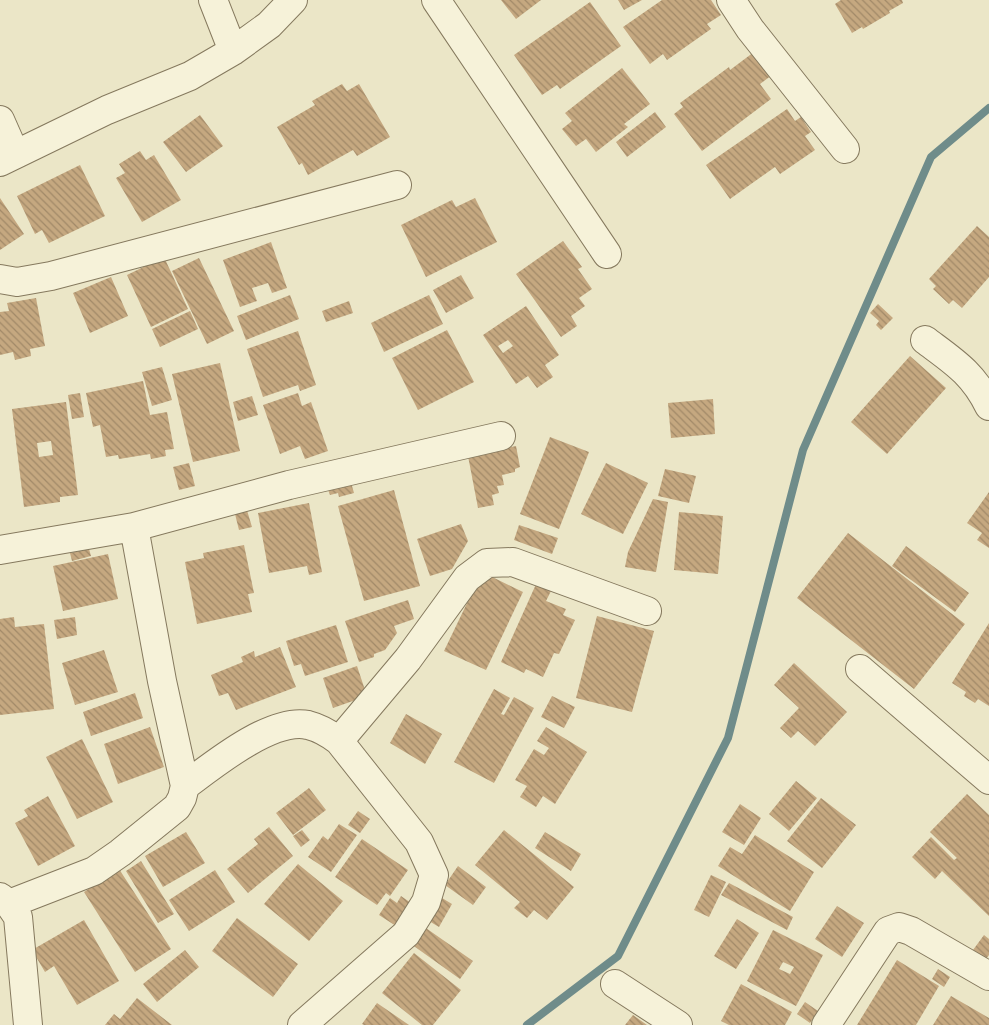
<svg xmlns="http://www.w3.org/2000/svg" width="989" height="1025" font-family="Literata,serif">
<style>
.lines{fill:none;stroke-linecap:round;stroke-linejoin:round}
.stream{stroke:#6f8c8a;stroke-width:8}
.building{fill:url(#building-back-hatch);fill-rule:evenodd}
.minor-casing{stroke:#85795e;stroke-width:30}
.minor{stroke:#f6f2d9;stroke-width:28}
</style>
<defs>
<pattern id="building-back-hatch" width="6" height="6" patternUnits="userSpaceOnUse" patternTransform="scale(1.25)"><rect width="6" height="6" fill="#c5a880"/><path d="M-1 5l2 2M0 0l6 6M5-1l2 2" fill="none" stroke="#a18968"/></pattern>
</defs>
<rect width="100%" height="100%" fill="#ebe6c7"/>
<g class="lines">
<path class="stream" d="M527,1025L618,956L728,738L803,450L931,157L989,108"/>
</g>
<path class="building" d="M501,0H541L516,19Z
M618,0H642L624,10Z
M662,0H711L721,15L707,24L711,29L667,60L663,54L650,64L623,27Z
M841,0H902L903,3L889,11L890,13L863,29L862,27L852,33L835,4Z
M590,2L621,46L560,89L557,85L542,95L514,55Z
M754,52L772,75L760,84L771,99L702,151L674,114L683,107L680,103L729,67L730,70Z
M622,68L650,104L624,124L628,127L596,152L586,139L576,146L562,129L572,121L565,113Z
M342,84L347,91L359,84L390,137L357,156L353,150L308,175L302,163L299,165L277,127L315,105L312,101Z
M787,109L795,121L801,117L811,132L805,136L815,150L780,174L775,167L730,199L706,165Z
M655,112L666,127L627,157L616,142Z
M200,115L223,146L186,172L163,142Z
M140,151L146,160L154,155L181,200L142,222L116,178L125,173L119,164Z
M80,165L105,216L49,243L42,230L35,234L17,196Z
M0,198L24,234L0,250Z
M475,198L497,242L426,277L401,225L452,200L456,207Z
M977,226L989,237V277L962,308L953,300L949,304L933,289L936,286L929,279Z
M563,241L582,267L578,269L592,289L579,298L585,306L571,316L577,326L561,337L516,274Z
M271,242L287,288L272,293L268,283L252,288L257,301L240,307L223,260Z
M164,257L188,309L151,327L127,275Z
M199,258L234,331L207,344L172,271Z
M461,275L474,298L446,313L433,290Z
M111,277L128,316L90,333L73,293Z
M290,295L299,319L246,340L237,316Z
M429,295L443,324L384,352L371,323Z
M36,298L45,346L30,349L31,356L15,360L13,352L0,355V312L9,311L7,303Z
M349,301L353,313L326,322L322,311Z
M878,304L893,318L881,330L876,325L879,321L870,313Z
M526,306L559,355L545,365L553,377L537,388L528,376L516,384L483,335ZM508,340L513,346L503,353L498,346Z
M190,311L198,329L160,347L152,329Z
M447,330L474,382L418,410L392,358Z
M298,331L316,385L300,391L298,385L263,397L247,349Z
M910,356L946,388L887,454L851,422Z
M220,363L240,451L193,462L172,374Z
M162,367L172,400L152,406L142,372Z
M143,381L150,415L167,412L174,449L165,450L166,456L151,459L150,454L119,459L118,455L106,457L100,425L93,427L86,393Z
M80,393L84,417L72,419L68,395Z
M298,393L302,406L311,402L328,451L305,459L300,446L280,454L263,405Z
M252,396L258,415L238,421L233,402Z
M713,399L715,434L671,438L668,403Z
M66,402L78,495L60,497V502L24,507L12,409ZM51,441L53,455L39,457L37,443Z
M550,437L589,452L559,529L520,514Z
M516,446L520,467L515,469V472L502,475L504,485L497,486L499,493L492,495L494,505L478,508L468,456Z
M189,463L195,486L179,490L173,467Z
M606,463L648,483L623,534L581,514Z
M665,469L696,476L689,503L658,496Z
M350,479L354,493L339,497L338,493L330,495L327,487Z
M394,490L420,586L364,601L338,506Z
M989,492V548L977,540L982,533L967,523Z
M653,499L668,502L656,572L625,567L628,552Z
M309,503L322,572L309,575L307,566L269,573L258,513Z
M246,507L252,527L239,530L234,510Z
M679,512L723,516L718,574L674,570Z
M461,524L468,541L452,569L430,576L417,539Z
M519,525L558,538L552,554L514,540Z
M848,533L965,624L914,689L797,598Z
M244,545L254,593L248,594L252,612L197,624L185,562L204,558L203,553Z
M906,546L969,593L955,612L892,566Z
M89,549L91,556L72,561L70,553Z
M108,554L118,599L63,611L53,566Z
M482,572L523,592L486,670L444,651Z
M537,582L552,589L546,601L566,609L563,615L575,620L559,654L554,653L543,677L526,669L524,673L501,662Z
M408,600L414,619L394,626L397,633L385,650L374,654V657L359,662L345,621Z
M597,616L654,631L632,712L576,698Z
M14,617L15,627L44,624L54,709L0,715V619Z
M75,617L77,635L57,639L54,620Z
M989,623V706L978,699L975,703L964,696L966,692L952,683Z
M336,625L348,662L305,676L301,664L294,666L286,641Z
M280,647L296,687L236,710L228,693L219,696L211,675L243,662L241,657L254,651L255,657Z
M104,650L118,692L75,705L62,663Z
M794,663L847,712L815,746L798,731L791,738L780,728L799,708L774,685Z
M357,666L367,696L333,708L323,678Z
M494,689L510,698L501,714L504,715L514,697L534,708L494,783L454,762Z
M135,693L143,718L91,736L83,712Z
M552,696L575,707L564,728L541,717Z
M406,714L442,734L425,764L390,743Z
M150,727L164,767L118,784L104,744Z
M546,727L587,752L555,804L543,796L536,807L520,797L527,786L515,780L534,749L544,755L549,748L537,741Z
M82,739L113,802L77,819L46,757Z
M796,781L817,798L789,831L769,814Z
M309,788L326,810L293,835L276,813Z
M967,794L989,815V916L942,871L935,879L912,857L931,837L954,860L957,858L930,832Z
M48,796L75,846L38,866L15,823L28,816L24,810Z
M821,798L856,825L822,868L787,841Z
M740,804L761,818L744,845L722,832Z
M358,811L370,819L360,833L348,825Z
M339,824L357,835L331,872L308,857L323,836L328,840Z
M269,827L293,856L248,893L227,869L258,844L254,839Z
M302,830L310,840L301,847L293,836Z
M504,830L574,887L547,920L534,910L527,918L514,908L520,902L475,865Z
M186,832L205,863L163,887L145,856Z
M545,832L581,854L571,871L535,848Z
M755,835L814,872L790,911L718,866L730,847L742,854Z
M362,839L408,870L390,896L386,893L377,905L335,877Z
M141,861L174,914L158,923L126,871Z
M298,864L343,901L309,941L264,904Z
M458,866L486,887L473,905L445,885Z
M119,869L171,949L135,972L84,892Z
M215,870L235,902L189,931L169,900Z
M711,875L726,882L709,917L694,910Z
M729,883L793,917L787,930L721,895Z
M401,896L411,903L396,926L379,915L390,898L397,903Z
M442,898L452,904L439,927L429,921Z
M837,906L864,923L842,957L815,939Z
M237,918L298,964L273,997L212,951Z
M737,919L759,933L736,969L714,956Z
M84,920L119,981L77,1005L54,966L45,972L32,950Z
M423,926L473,961L460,979L411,944Z
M773,930L823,955L796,1006L747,981ZM783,962L794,967L790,974L779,969Z
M984,935L989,939V955L986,959L973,950Z
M185,950L199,967L157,1002L143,984Z
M414,953L461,990L433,1025H422L382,993Z
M897,960L939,986L916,1025H857Z
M938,969L950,977L944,987L932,979Z
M741,984L792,1012L785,1025H729L721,1021Z
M951,996L989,1018V1025H933Z
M137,998L172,1025H105L114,1014L120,1019Z
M805,1002L818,1011L810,1023L797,1014Z
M377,1003L409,1025H364L362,1024Z
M633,1015L647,1025H625Z"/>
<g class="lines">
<g class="minor-casing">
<path id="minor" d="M213,0L233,51
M436,0L607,254
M731,0L750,29L845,149
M0,120L15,154
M0,162L107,110L190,76L233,51L269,25L293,0
M0,279L17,282L51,276L397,185
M925,340C953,361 973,373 989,406
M0,550L134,527L289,485L501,436
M860,669L989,780
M339,741L408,659L467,578L487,563L513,562L647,611
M185,786C213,765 272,717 308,725C320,728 330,734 339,741L419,842L434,875L426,902L406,934L302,1025
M0,897L9,904L18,917L28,1025
M9,904L94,871L120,853L177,807L182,798L185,786L162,681L134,527
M615,984L678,1025
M826,1025L888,931L899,927L911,931L989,976"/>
</g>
<use href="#minor" class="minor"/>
</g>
</svg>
